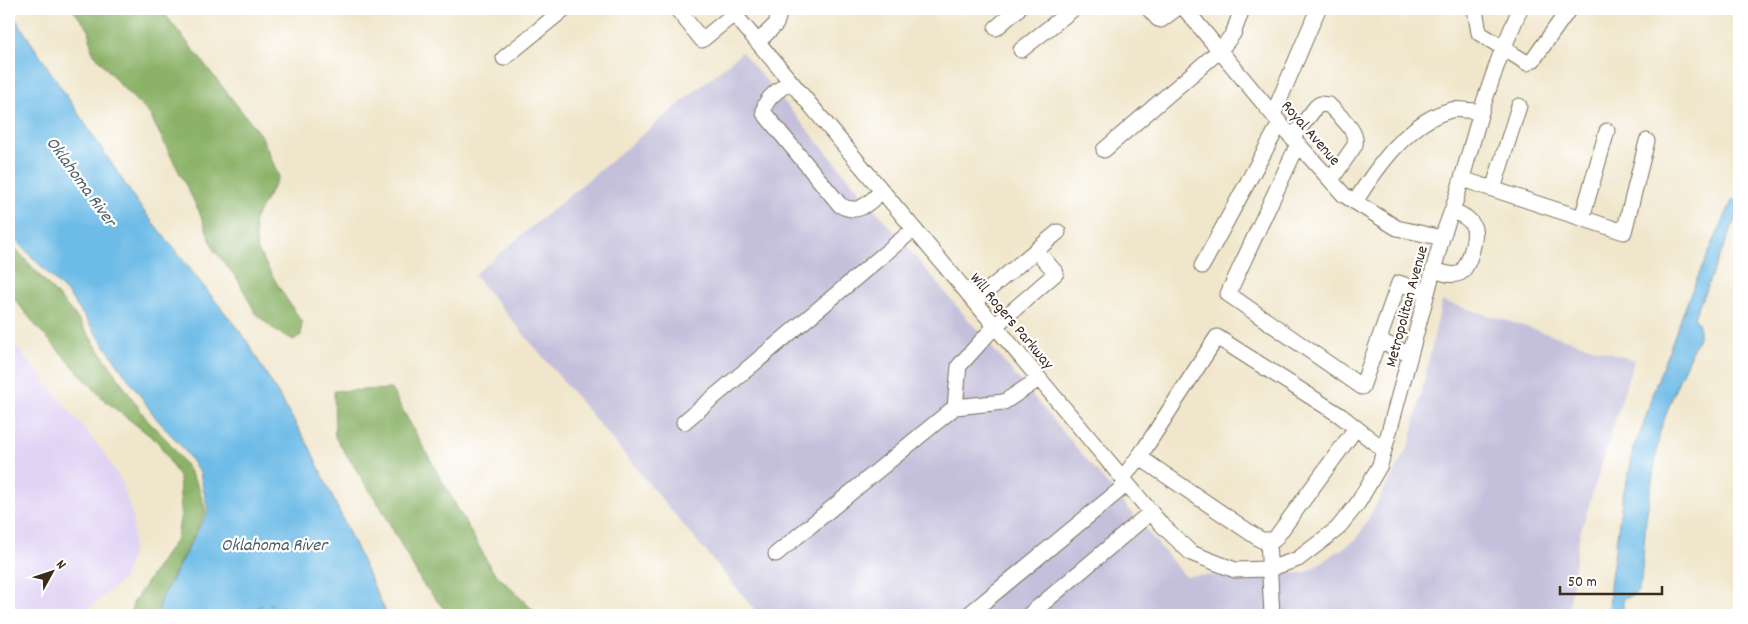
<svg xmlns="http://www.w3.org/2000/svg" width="1748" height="624" font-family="Dekko,sans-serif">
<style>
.built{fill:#e0d4f4}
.industrial{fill:#c4c0db}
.forest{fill:#8bb268;stroke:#636e43}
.water{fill:#6dbbe7;stroke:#547282}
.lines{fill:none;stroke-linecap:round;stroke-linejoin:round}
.ferry{stroke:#4c5d64;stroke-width:1;stroke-dasharray:6 5;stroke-linecap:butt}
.minor-casing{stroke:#7a6c5b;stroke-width:17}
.minor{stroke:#fff;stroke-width:15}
.labels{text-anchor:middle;stroke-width:4.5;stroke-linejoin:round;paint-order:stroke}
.street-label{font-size:16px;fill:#3b2a1e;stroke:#fff}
.water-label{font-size:18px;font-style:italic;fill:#4c5d64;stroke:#fff}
</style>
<rect width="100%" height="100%" fill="#fff"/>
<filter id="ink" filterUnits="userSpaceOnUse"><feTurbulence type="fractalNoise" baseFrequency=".02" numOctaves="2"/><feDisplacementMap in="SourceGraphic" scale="10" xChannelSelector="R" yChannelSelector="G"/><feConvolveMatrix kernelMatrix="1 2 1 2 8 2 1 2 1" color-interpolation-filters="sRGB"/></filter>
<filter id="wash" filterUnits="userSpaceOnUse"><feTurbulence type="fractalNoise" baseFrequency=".0096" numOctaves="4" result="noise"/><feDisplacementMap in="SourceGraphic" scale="20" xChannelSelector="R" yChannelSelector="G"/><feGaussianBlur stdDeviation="1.12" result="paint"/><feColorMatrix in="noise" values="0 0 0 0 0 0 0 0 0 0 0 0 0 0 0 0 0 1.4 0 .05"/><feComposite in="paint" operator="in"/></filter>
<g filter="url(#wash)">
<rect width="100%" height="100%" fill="#f0e6cb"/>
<path class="built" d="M9,337L104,453L122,482L133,518V550L124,579L81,615H9Z"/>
<path class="industrial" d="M742,52L1185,576L1305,573L1357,539L1410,443L1442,301L1634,360L1579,537L1568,615H759L474,275Z"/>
<path class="forest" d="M72,9H161L262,137L279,177L254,220L257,249L282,292L302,322L301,335L294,340L276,331L256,314L238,280L214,250L199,211L150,115L121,86L92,51L89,30Z
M9,241L75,315L147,420L168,441L187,467L199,488L206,512L159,602L158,615H130L134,601L177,538L181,513L179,477L158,442L104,400L37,327L9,292Z
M391,389L492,570L538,615H449L422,583L381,508L335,437L334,391Z"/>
<path class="water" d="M9,9L139,205L245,338L310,448L387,615H160V602L180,563L208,512L200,473L183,448L156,418L69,295L12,236L9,223Z
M1733,199L1739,202V211L1694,317L1699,324V335L1676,387L1660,431L1646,519L1641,581L1638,591L1630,597H1623V615H1609L1610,585L1623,494L1630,470L1633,448L1643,426L1653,392L1692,290Z"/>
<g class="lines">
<path class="ferry" d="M225,615L269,604L313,615"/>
</g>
</g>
<g filter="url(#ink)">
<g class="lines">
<g class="minor-casing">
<path id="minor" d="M677,9L702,40L734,14
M730,9L1160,523L1191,553L1235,570L1269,569L1298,559L1337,529L1358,503L1380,465L1442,238L1456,199L1483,105L1500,56L1520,9
M1149,9L1158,19L1161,20L1176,9
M1185,9L1289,134L1344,195L1397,228L1442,238
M1475,9L1479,33L1527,63L1533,60L1569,9
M996,28L1018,9
M758,42L776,24L780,11L779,9
M1021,50L1073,9
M504,58L564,9
M790,81C780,90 763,98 764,113L840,205C859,216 868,203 882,191
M1273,115L1318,9
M1292,138L1316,107L1320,104L1329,105C1339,116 1358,130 1355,145L1331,180
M1298,144L1228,294L1362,387L1399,283L1427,293
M1104,150L1220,50L1233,34L1242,9
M1462,179L1624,232L1647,141
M1493,189L1519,106
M1355,202C1377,167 1409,121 1451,110C1459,108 1472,111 1481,112
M1582,218L1607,131
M1036,250L1056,273L995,326L959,366L955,407L1004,402L1039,379
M1202,266L1280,123
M1433,270C1441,272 1452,277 1460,273C1469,267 1478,235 1473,226C1470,218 1460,214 1452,210
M975,301L1058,232
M1379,340L1410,355
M684,422L914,229
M1139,457L1261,540H1274L1356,428
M1123,478L1145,448L1217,337L1341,416L1384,450
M1268,540L1272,615
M776,554L955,407
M968,615L1127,484
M1029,615L1151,512"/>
</g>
<use href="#minor" class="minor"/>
</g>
</g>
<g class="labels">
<g class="street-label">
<text transform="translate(1312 132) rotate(49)" y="6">Royal Avenue</text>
<text transform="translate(1405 306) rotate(-75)" y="6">Metropolitan Avenue</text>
<text transform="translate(1013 320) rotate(50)" y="6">Will Rogers Parkway</text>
</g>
<g class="water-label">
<text transform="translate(82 181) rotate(54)" y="6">Oklahoma River</text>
<text x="274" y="550">Oklahoma River</text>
</g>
</g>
<rect width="1748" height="624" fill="none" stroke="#fff" stroke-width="30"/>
<g transform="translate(52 572) rotate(50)" stroke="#ffffff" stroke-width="4" paint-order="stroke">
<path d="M0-4L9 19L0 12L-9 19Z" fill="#3b2a1e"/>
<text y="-8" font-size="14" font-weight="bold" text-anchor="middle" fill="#3b2a1e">N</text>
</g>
<path d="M1560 586v8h102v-8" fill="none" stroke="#3b2a1e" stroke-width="2.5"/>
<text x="1568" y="586" font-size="15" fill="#3b2a1e" stroke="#ffffff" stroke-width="4" paint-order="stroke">50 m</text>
</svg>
